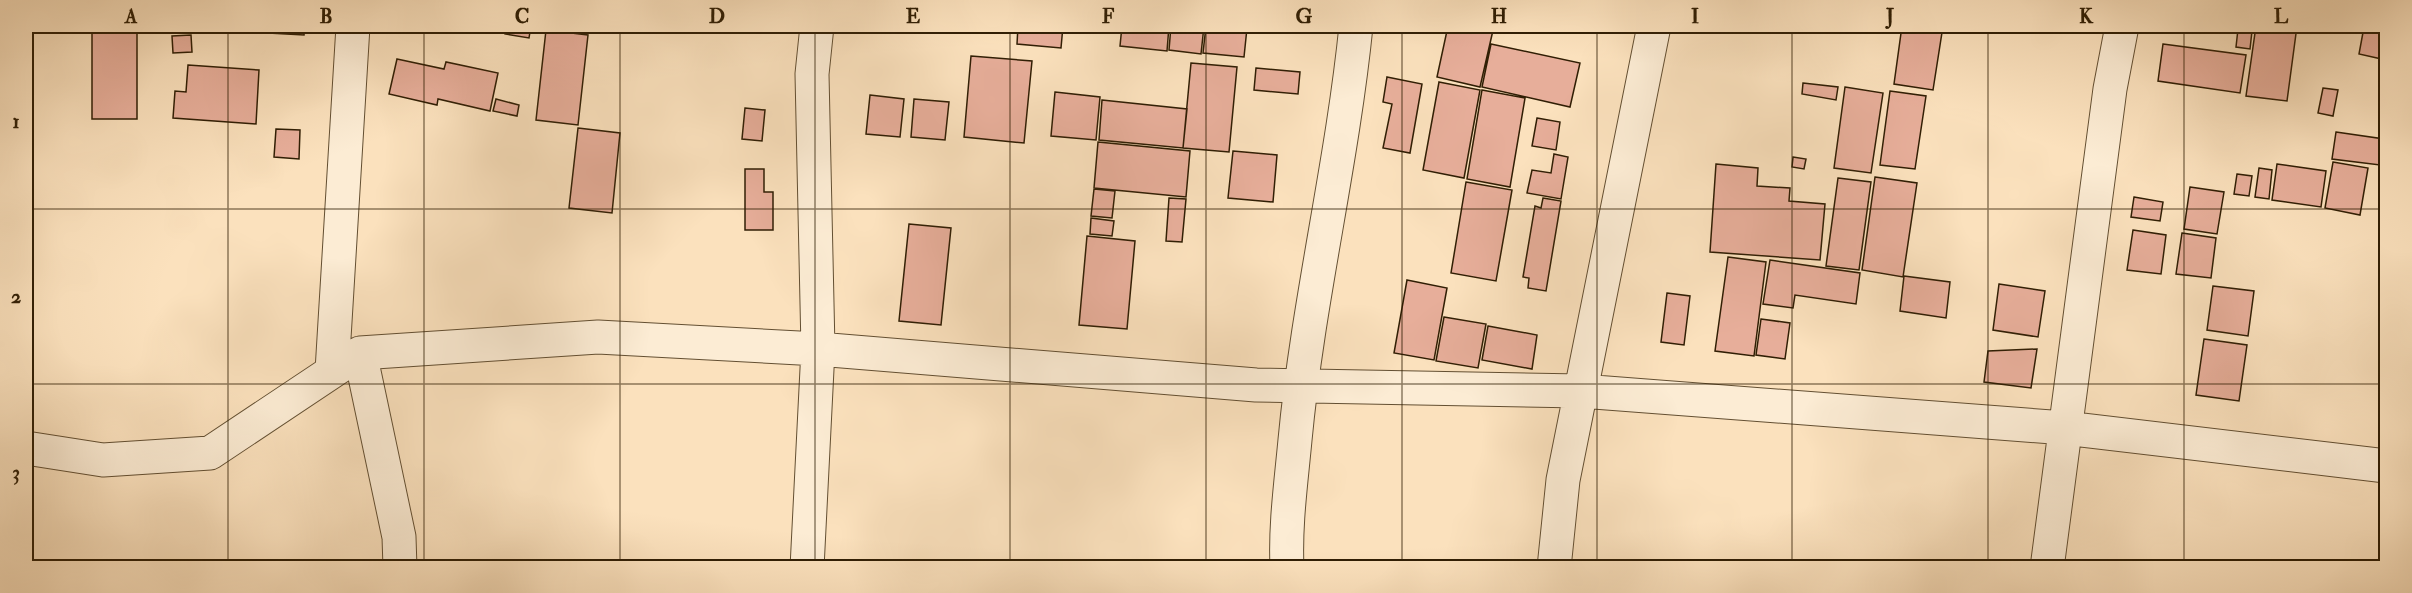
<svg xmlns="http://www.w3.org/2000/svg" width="2412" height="593" font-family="'IM FELL Double Pica',serif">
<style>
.building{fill:#e7ae9a;stroke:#301e04;stroke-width:1.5}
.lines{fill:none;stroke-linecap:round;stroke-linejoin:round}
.minor-casing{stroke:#634f32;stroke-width:35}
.minor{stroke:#fcecd4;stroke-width:33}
.grid{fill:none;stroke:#301e04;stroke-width:1.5;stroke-opacity:0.55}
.neatline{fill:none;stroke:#301e04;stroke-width:2}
.grid-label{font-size:20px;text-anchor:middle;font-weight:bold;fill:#301e04}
</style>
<rect width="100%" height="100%" fill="#fbe1bd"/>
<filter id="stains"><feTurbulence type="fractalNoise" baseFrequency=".00333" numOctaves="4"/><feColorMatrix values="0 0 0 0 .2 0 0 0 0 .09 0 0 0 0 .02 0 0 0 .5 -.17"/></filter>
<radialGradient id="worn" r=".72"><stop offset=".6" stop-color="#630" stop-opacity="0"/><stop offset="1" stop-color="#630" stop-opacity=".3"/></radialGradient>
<path class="building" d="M26,26H37L36,30H26Z
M131,26H172V31L131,28Z
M177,26H218V30L177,28Z
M251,26H305L304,35L251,32Z
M506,26H531L529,38L505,34Z
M544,26H583V31Z
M1018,26H1063L1061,48L1017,44Z
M1122,26H1169L1167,51L1120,46Z
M1171,26H1204L1201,54L1169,50Z
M1206,26L1247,28L1244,57L1203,53Z
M1448,26H1494L1480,87L1437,77Z
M1902,26H1943L1933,90L1894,84Z
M2256,26H2297L2287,101L2246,96Z
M2364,27L2386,32V60L2359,54Z
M2238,29L2252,31L2250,49L2236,47Z
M546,30L588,35L578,125L536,120Z
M92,31H137V119H92Z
M191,35L192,52L173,53L172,36Z
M1491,44L1580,63L1570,107L1482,87Z
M2163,44L2246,55L2240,93L2158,81Z
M971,56L1032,61L1024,143L964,137Z
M397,59L444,69L446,62L498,73L490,111L438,99L437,105L389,94Z
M1191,63L1237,67L1229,152L1183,148Z
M188,65L259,70L256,124L173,118L175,91L186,92Z
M1256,68L1300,72L1298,94L1254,90Z
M1387,77L1422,84L1410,153L1383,148L1392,104L1383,102Z
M1439,82L1480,90L1464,178L1423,170Z
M1803,83L1838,87L1836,100L1802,94Z
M1845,87L1883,93L1871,173L1834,168Z
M2323,88L2338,90L2333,116L2318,113Z
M1482,90L1525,98L1510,187L1467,179Z
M1890,91L1926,96L1915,169L1880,165Z
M1055,92L1100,97L1096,140L1051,136Z
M870,95L904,99L900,137L866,134Z
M496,99L519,105L517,116L493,111Z
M914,99L949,102L945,140L911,137Z
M1102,100L1187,109L1183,148L1099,140Z
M745,108L765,110L762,141L742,139Z
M1537,118L1560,122L1556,150L1532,146Z
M578,128L620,133L612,213L569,208Z
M276,129L300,130L299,159L274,157Z
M2336,132L2384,139L2380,165L2332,159Z
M1098,142L1190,151L1186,197L1094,188Z
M1233,151L1277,155L1273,202L1228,198Z
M1554,154L1568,157L1561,199L1527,193L1532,170L1551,173Z
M1793,157L1806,159L1804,169L1792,167Z
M2333,162L2368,168L2360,215L2325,208Z
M1716,164L1758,168L1757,186L1790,188L1789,201L1825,204L1820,260L1710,252Z
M2277,164L2326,171L2321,207L2272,200Z
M2259,168L2272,170L2269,199L2255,197Z
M745,169H764V192H773V230H745Z
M2237,174L2252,176L2249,196L2234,194Z
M1875,177L1917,183L1903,277L1862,270Z
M1838,178L1871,182L1859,270L1826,266Z
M1466,182L1512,190L1496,281L1451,273Z
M2190,187L2224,192L2217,234L2184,229Z
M1094,189L1115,191L1112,218L1091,216Z
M2134,197L2163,202L2160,221L2131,217Z
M1169,198L1186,199L1182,242L1166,241Z
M1543,198L1561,201L1546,291L1528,288L1529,278L1523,277L1535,206L1541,208Z
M2385,206H2386V224L2383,223Z
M1091,218L1114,221L1112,236L1090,234Z
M909,224L951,228L941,325L899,321Z
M2133,230L2166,235L2161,274L2127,270Z
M2182,233L2216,238L2211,278L2176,274Z
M1087,236L1135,241L1127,329L1079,325Z
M1728,257L1766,262L1754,356L1715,351Z
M1770,260L1860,273L1856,304L1795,295L1793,308L1763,304Z
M1904,276L1950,282L1946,318L1900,311Z
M1407,280L1447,288L1434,360L1394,353Z
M1999,284L2045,291L2038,337L1993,330Z
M2213,286L2254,291L2248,336L2207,330Z
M1667,293L1690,296L1684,345L1661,342Z
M1444,317L1486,324L1478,368L1436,361Z
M1761,319L1790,323L1785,359L1756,355Z
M1488,326L1537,335L1532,369L1482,360Z
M2204,339L2247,345L2239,401L2196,395Z
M2037,349L2031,388L1984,382L1988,351Z"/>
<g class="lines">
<g class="minor-casing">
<path id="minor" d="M360,353L399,537L400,568
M332,371L353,26
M26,448L103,460L210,453L360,353L598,337L818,349L1256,385L1581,391L2065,428L2386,466
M807,568L818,349L812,74L817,26
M1287,568C1285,525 1291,483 1295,440C1308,301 1342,165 1356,26
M1554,568L1563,480L1654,26
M2047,568L2110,89L2122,26"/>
</g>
<use href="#minor" class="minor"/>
</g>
<path class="grid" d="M228,26V568M424,26V568M620,26V568M815,26V568M1010,26V568M1206,26V568M1402,26V568M1597,26V568M1792,26V568M1988,26V568M2184,26V568M26,209H2386M26,384H2386"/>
<rect width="2412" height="593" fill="none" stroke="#fbe1bd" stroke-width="66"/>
<rect x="33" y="33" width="2346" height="527" class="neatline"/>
<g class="grid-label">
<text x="131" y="23">A</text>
<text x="326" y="23">B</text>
<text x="522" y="23">C</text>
<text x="717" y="23">D</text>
<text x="913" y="23">E</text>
<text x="1108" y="23">F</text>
<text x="1304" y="23">G</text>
<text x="1499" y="23">H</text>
<text x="1695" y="23">I</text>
<text x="1890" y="23">J</text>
<text x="2086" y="23">K</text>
<text x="2281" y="23">L</text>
<text x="16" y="128">1</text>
<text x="16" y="303">2</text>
<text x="16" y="479">3</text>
</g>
<rect width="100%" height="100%" filter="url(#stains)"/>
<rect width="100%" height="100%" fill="url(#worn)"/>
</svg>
